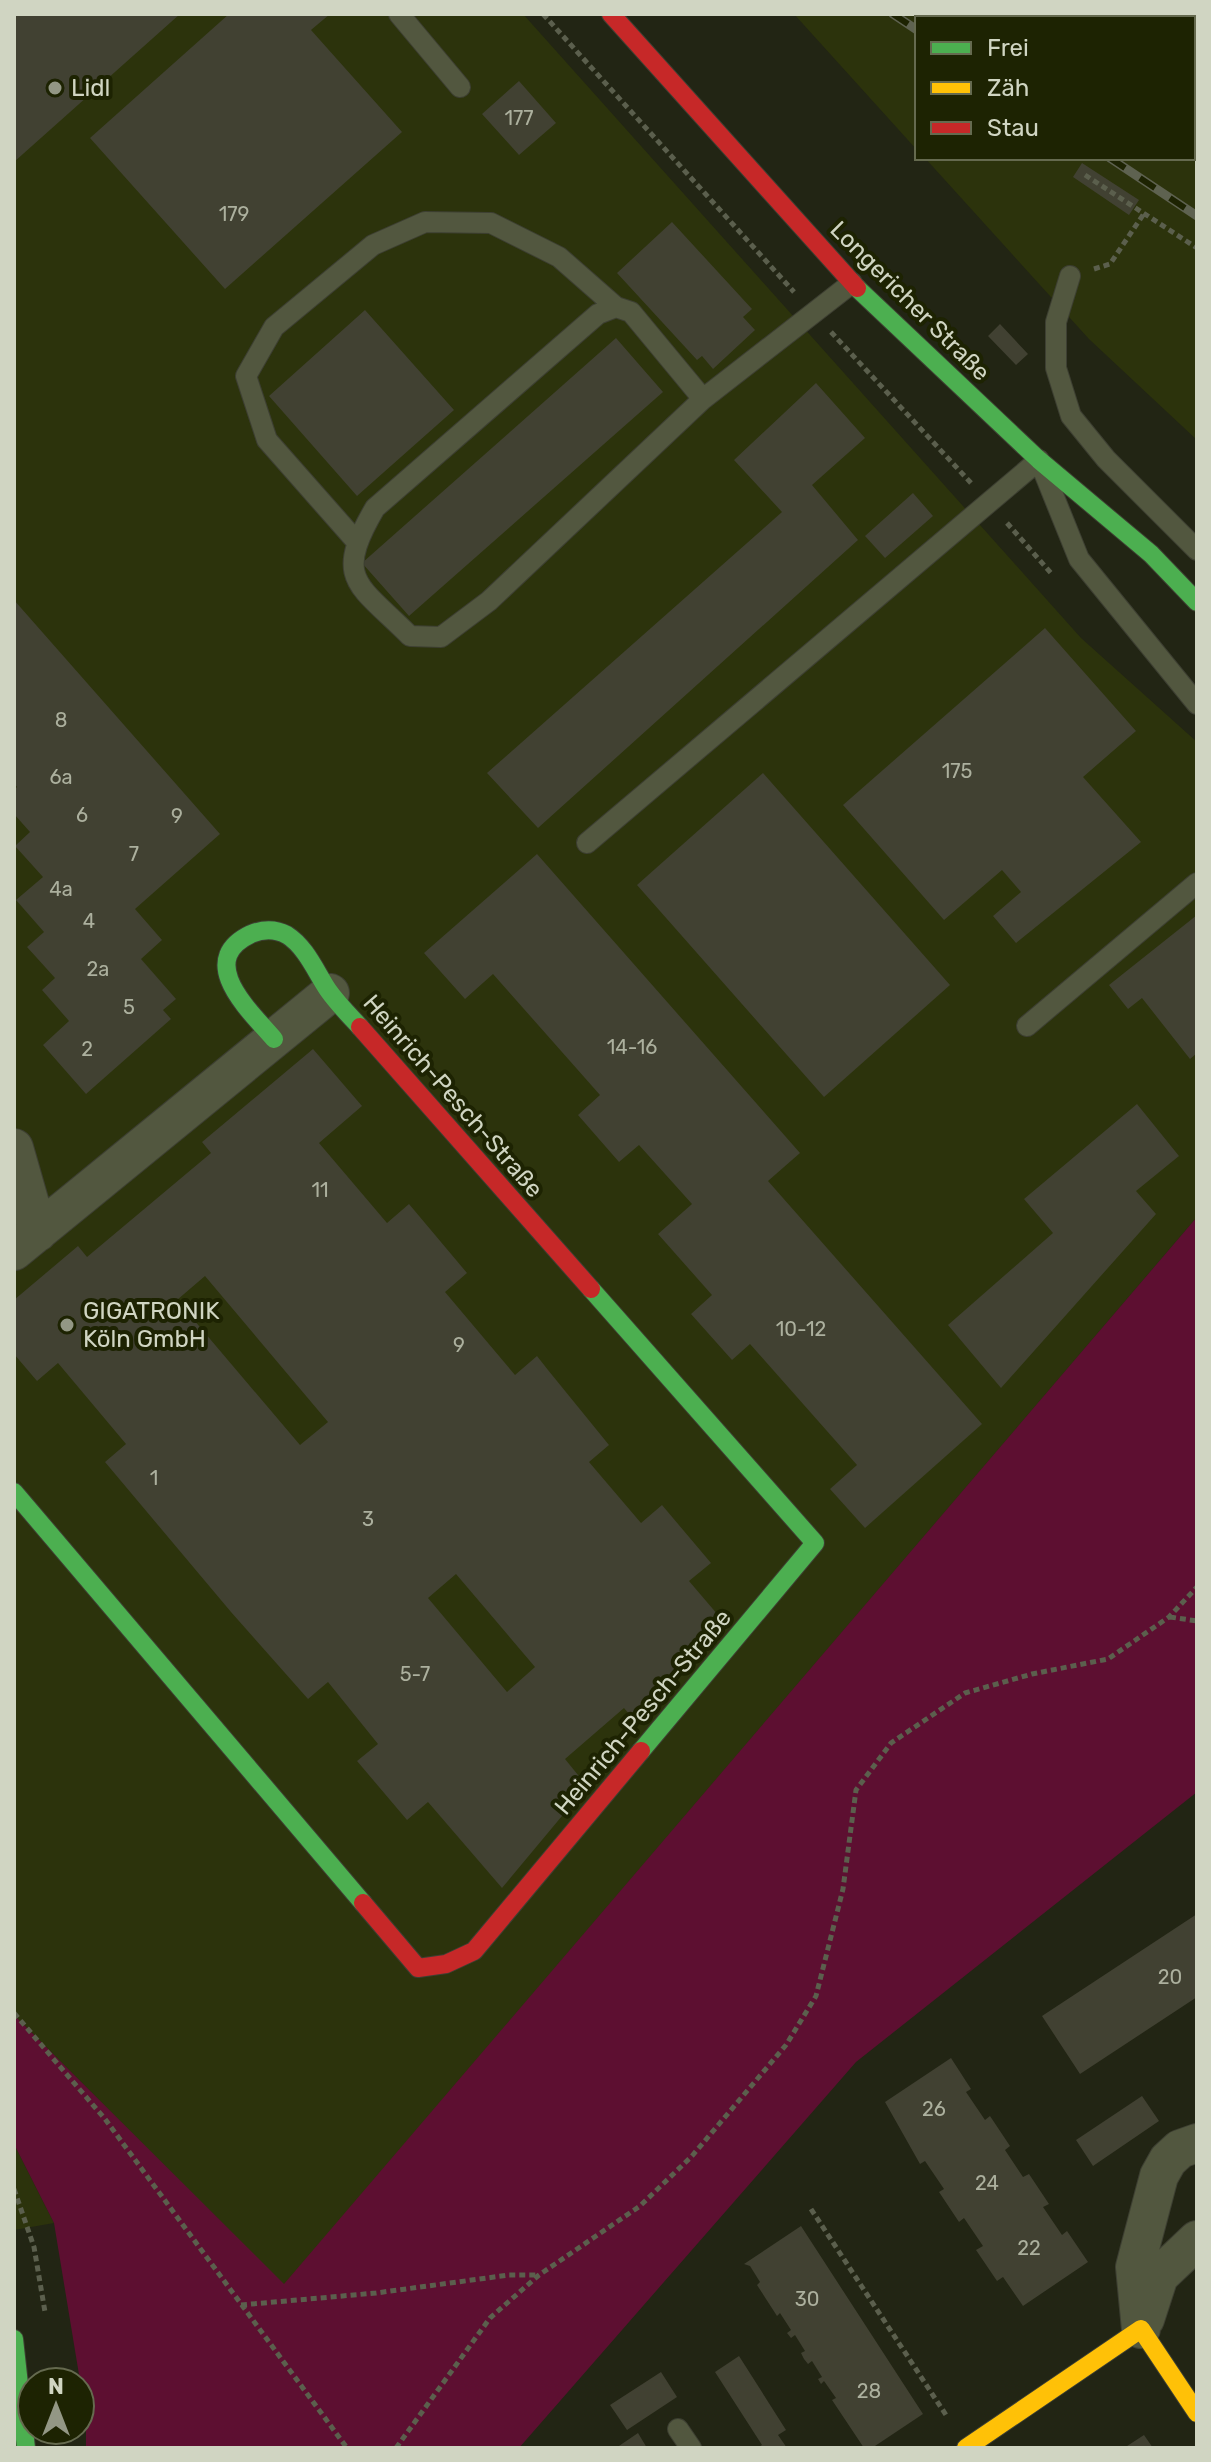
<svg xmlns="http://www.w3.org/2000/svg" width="1211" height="2462" font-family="Rubik,sans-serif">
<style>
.built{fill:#2c330c}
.green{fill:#5d0f31}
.building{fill:#414132;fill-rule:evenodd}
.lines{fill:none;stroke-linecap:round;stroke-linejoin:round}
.lane-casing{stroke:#3d3f32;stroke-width:22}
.street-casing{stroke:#3d3f32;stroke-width:40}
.fast-casing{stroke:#3d3f32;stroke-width:20}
.slow-casing{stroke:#3d3f32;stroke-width:20}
.jam-casing{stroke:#3d3f32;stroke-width:20}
.path{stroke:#5b5f4d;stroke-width:5;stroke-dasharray:6 4;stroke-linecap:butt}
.lane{stroke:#52573f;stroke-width:20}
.street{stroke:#52573f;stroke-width:38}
.fast{stroke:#4caf50;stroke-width:18}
.slow{stroke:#ffc107;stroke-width:18}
.jam{stroke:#c62828;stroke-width:18}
.rail-casing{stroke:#5e6250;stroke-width:9}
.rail{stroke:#1d2302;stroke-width:6;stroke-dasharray:18;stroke-linecap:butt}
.poi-dot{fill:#939785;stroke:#1d2302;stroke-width:3}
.labels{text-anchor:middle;stroke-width:8;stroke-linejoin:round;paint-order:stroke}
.number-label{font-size:20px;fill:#acb09e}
.poi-label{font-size:24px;fill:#d0d5c2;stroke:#1d2302;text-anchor:start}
.street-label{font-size:24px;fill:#d0d5c2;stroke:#1d2302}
</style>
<rect width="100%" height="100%" fill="#222514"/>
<path class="built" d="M14,14H523L1081,638L1197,742V1217L284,2285L14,2015Z
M794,14H1197V440L1089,339L925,158H1193V18H917V150Z
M14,2144L54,2223L14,2230Z"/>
<path class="green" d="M1197,1217V1792L856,2062L519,2448H86V2417L54,2223L14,2144V2015L284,2284Z"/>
<path class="building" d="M14,14H180L14,162Z
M229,14H330L311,30L402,132L225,289L90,138Z
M1144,14H1197V59L1193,56V18H1149Z
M519,81L556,123L519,155L482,114Z
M1082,163L1139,200L1129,215L1073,177Z
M672,222L752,309L743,317L755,330L713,369L702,356L697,360L617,273Z
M365,310L454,410L357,496L269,396Z
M1000,324L1028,354L1016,365L988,336Z
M616,338L663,392L409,616L362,563Z
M816,383L865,438L812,485L858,540L538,828L487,773L782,512L734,460Z
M913,493L933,516L885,558L865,536Z
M14,600L220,834L135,909L162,940L141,959L176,999L163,1010L171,1019L86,1094L43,1045L69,1021L42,990L55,978L27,947L44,932L16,900L43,877L15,846L30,832L14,814V790L17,787L14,783Z
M1045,628L1136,731L1083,777L1141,842L1016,943L993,916L1021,892L1002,870L944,920L843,805Z
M763,773L950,985L824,1097L637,885Z
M537,854L800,1153L768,1181L982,1424L865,1528L830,1489L857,1465L750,1344L732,1360L691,1314L712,1295L658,1234L692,1204L639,1145L619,1162L578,1115L600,1095L493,974L465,999L424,953Z
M1197,915V1053L1190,1059L1142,998L1128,1009L1109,985Z
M313,1049L362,1106L319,1143L387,1223L409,1204L467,1273L445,1292L515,1375L537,1356L548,1370L609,1445L589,1462L641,1523L662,1505L711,1563L689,1581L724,1622L638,1725L624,1708L565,1759L587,1786L502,1888L428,1802L407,1820L357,1761L378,1744L328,1682L308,1699L231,1612L105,1462L126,1444L58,1363L37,1381L14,1354V1300L78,1246L87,1257L211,1153L202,1142ZM205,1276L328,1422L300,1445L177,1300ZM456,1574L535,1667L507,1692L428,1598Z
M1137,1104L1179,1156L1136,1191L1156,1214L1001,1388L948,1325L1053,1233L1024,1199Z
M1197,1914V1997L1080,2074L1042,2016Z
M951,2058L971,2089L966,2092L985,2120L990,2116L1010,2146L1005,2150L1023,2177L1029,2174L1049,2204L1043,2207L1062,2235L1067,2231L1088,2262L1023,2306L1003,2277L997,2281L976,2250L983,2246L964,2218L959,2222L939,2192L944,2189L925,2161L920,2164L885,2102Z
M1142,2096L1159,2121L1093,2166L1076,2140Z
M801,2226L923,2414L872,2448H864L832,2400L836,2398L824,2381L821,2384L818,2379L822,2377L812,2361L808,2364L804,2359L801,2353L805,2351L795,2335L791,2338L787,2333L791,2330L780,2313L777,2316L757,2285L760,2282L750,2266L744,2264Z
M739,2356L786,2430L778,2435L787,2448H757L762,2445L715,2372Z
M661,2372L677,2397L627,2430L610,2405Z
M638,2433L647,2448H616Z
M1144,2435L1153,2448H1124Z"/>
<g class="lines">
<g class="lane-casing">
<path id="lane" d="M399,14L460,87
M1054,14L1060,18
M1193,111L1197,114
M1070,276L1056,322V368L1071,416L1106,459L1197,550
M703,399L631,312L616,307L598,314L375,508C333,580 357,583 410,636L441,637L489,601L703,399L852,283
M356,541L267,440L246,376L274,327L373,245L425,222L491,223L559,257L616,307
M587,843L1039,460L1079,559L1197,704
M1027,1026L1197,883
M678,2429L691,2448"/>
</g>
<g class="street-casing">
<path id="street" d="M14,1148L38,1232
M14,1251L330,993
M1145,2319L1159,2276L1197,2240
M1141,2329L1135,2267L1159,2176L1168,2160L1180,2149L1197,2143"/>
</g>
<g class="fast-casing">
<path id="fast" d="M857,288L1039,460L1151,554L1197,602
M274,1039C251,1012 194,961 251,934C263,929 276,929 287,935C306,947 316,972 328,990C337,1003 349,1015 360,1027
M591,1289L815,1543L641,1751
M14,1492L363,1903
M14,2339L26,2448"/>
</g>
<g class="slow-casing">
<path id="slow" d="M966,2448L1141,2329L1197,2413"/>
</g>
<g class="jam-casing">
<path id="jam" d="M611,14L857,288
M360,1027L591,1289
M363,1903L418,1968L446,1964L474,1951L641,1751"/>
</g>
<path class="path" d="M543,14L794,292
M1085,175L1197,248
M1094,269L1110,264L1145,212
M831,332L971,483
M1007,523L1051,573
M1170,1617L1197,1621
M14,2013L105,2119L347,2448
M14,2189L34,2247L45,2312
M811,2209L946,2415
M241,2305L376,2293L509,2275H538
M396,2448L490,2318L539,2275L640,2206L692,2156L786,2045L816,1996L843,1889L856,1790L891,1743L965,1693L1032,1674L1108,1659L1169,1617L1197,1587"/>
<use href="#lane" class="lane"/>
<use href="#street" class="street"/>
<use href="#fast" class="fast"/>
<use href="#slow" class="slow"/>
<use href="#jam" class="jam"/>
<g class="rail-casing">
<path id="rail" d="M893,14L917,30
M1110,158L1197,216"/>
</g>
<use href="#rail" class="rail"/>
</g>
<g class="poi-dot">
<circle cx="55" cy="88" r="8"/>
<circle cx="67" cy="1325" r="8"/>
</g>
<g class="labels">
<g class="number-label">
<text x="519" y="125">177</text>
<text x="234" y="221">179</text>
<text x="61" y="727">8</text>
<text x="957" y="778">175</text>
<text x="61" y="784">6a</text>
<text x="82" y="822">6</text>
<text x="177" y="823">9</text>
<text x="134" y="861">7</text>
<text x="61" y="896">4a</text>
<text x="89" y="928">4</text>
<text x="98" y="976">2a</text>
<text x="129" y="1014">5</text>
<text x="632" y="1054">14-16</text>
<text x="87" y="1056">2</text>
<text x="320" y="1197">11</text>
<text x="801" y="1336">10-12</text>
<text x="459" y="1352">9</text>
<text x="154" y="1485">1</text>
<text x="368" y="1526">3</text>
<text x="415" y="1681">5-7</text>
<text x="1170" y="1984">20</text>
<text x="934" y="2116">26</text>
<text x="987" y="2190">24</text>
<text x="1029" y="2255">22</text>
<text x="807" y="2306">30</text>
<text x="869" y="2398">28</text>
</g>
<g class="poi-label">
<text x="71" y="96">Lidl</text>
<text x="83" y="1319">GIGATRONIK<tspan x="83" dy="28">Köln GmbH</tspan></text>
</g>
<g class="street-label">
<text transform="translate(910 301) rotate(45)" y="8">Longericher Straße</text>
<text transform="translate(453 1096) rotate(49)" y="8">Heinrich-Pesch-Straße</text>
<text transform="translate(643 1712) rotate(-50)" y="8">Heinrich-Pesch-Straße</text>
</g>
</g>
<rect width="1211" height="2462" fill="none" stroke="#d0d5c2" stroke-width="32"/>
<rect x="915" y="16" width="280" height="144" fill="#1d2302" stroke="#656a4f" stroke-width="2"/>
<rect x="931" y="42" width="40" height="12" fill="#4caf50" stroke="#656a4f" stroke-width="2"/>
<text x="987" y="56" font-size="24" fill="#d0d5c2">Frei</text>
<rect x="931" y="82" width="40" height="12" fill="#ffc107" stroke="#656a4f" stroke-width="2"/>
<text x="987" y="96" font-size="24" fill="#d0d5c2">Zäh</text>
<rect x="931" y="122" width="40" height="12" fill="#c62828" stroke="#656a4f" stroke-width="2"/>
<text x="987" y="136" font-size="24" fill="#d0d5c2">Stau</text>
<g transform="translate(56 2406)"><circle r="38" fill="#1d2302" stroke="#656a4f" stroke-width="2"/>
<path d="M0-6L14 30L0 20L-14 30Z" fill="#939785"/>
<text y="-12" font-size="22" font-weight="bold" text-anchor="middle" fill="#d0d5c2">N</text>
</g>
</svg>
